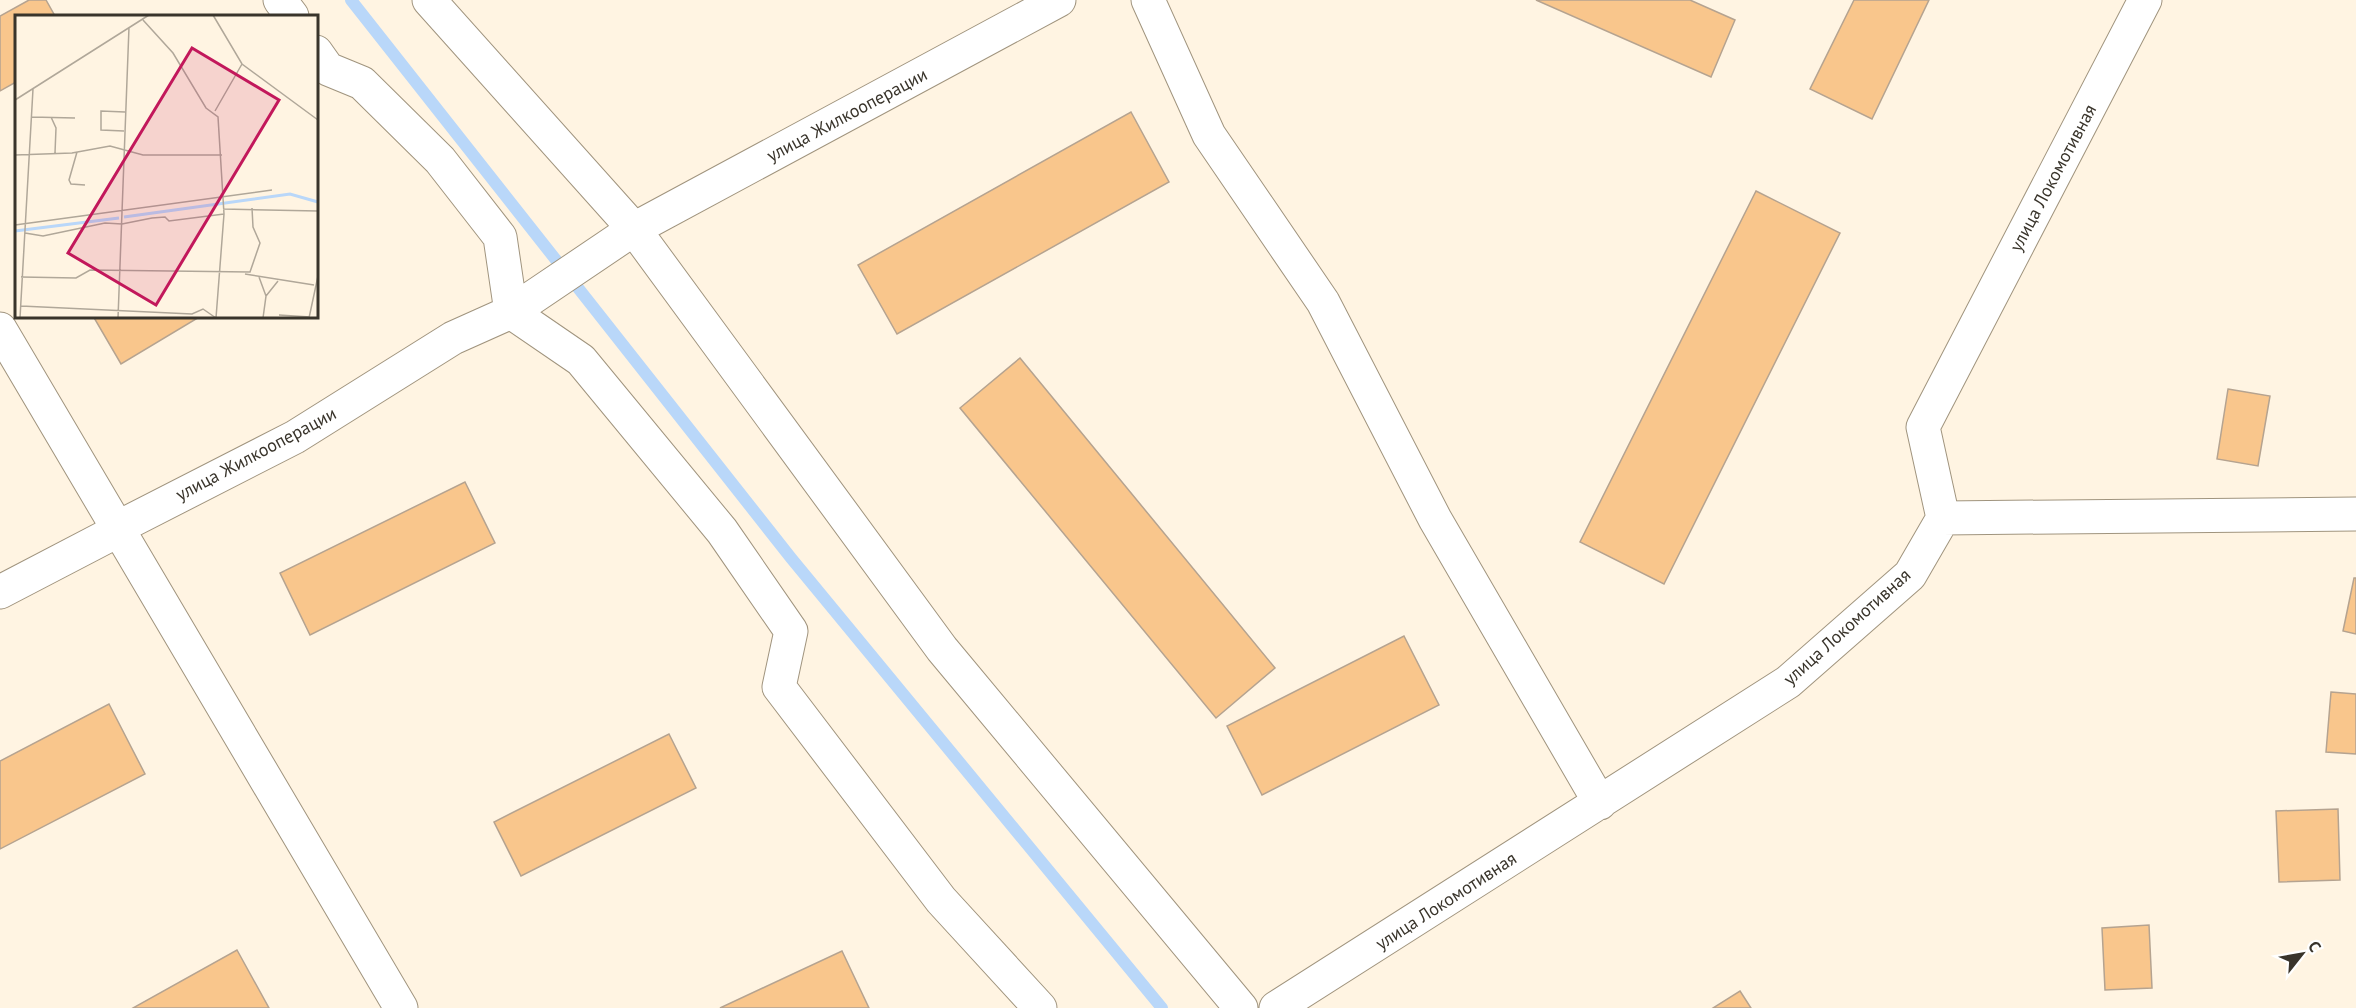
<svg xmlns="http://www.w3.org/2000/svg" width="2356" height="1008" font-family="'PT Sans',sans-serif">
<style>
.lines{fill:none;stroke-linecap:round;stroke-linejoin:round}
.stream{stroke:#b9d7f9;stroke-width:12}
.building{fill:#f9c68c;stroke:#b5a390;stroke-width:1.5}
.minor-casing{stroke:#a0947e;stroke-width:35}
.minor{stroke:#fff;stroke-width:33}
.labels{text-anchor:middle;stroke-width:6;stroke-linejoin:round;paint-order:stroke}
.street-label{font-size:18px;fill:#39342b;stroke:#fff}
.inset-river{fill:none;stroke:#b9d7f9;stroke-width:3}
.inset-road{fill:none;stroke:#b0a799;stroke-width:1.5}
.view{fill:#c2185b;fill-opacity:0.15;stroke:#c2185b;stroke-width:3}
.inset-edge{fill:none;stroke:#39342b;stroke-width:3}
</style>
<rect width="100%" height="100%" fill="#fff4e2"/>
<g class="lines">
<path class="stream" d="M351,0L791,558L1162,1008"/>
</g>
<path class="building" d="M29,0H46L55,16H16V82L0,91V16Z
M1536,0H1690L1735,20L1711,77Z
M1854,0H1929L1872,119L1810,89Z
M1131,112L1169,182L897,334L858,265Z
M1756,191L1840,233L1664,584L1580,542Z
M93,316H201L121,364Z
M1020,358L1275,668L1216,718L960,408Z
M2228,389L2270,396L2258,466L2217,459Z
M465,482L495,543L310,635L280,573Z
M2354,578H2356V634L2343,631Z
M1404,636L1439,705L1262,795L1227,726Z
M2331,692L2356,694V754L2326,752Z
M109,704L145,774L0,849V761Z
M669,734L696,788L521,876L494,822Z
M2338,809L2340,880L2279,882L2276,811Z
M2149,925L2152,988L2105,990L2102,928Z
M237,950L269,1008H133Z
M842,951L869,1008H720Z
M1740,991L1751,1008H1713Z"/>
<g class="lines">
<g class="minor-casing">
<path id="minor" d="M280,0L292,16
M429,0L634,229L942,649L1241,1008
M1148,0L1209,135L1323,302L1435,519L1600,803
M316,52L328,69L362,83L440,160L500,237L511,312L581,360L722,531L791,631L779,687L941,900L1040,1008
M0,329L401,1008
M1943,518L2356,514
M0,592L119,530V527L295,437L453,338L511,312L634,229L1059,0
M1276,1008L1788,682L1910,575L1943,518L1923,427L2145,0"/>
</g>
<use href="#minor" class="minor"/>
</g>
<g class="labels">
<g class="street-label">
<text transform="translate(847 115) rotate(-28)" y="6">улица Жилкооперации</text>
<text transform="translate(2053 178) rotate(-62)" y="6">улица Локомотивная</text>
<text transform="translate(256 454) rotate(-28)" y="6">улица Жилкооперации</text>
<text transform="translate(1847 627) rotate(-42)" y="6">улица Локомотивная</text>
<text transform="translate(1446 901) rotate(-33)" y="6">улица Локомотивная</text>
</g>
</g>
<g transform="translate(15 15)">
<rect width="303" height="303" fill="#fff4e2"/>
<path class="inset-river" d="M109,202L275,179L303,187M0,216L104,203"/>
<path class="inset-road" d="M198,0L227,49L303,105M128,5L158,38L191,93L203,102L209,199L201,303M0,85L134,0M200,96L227,49M16,102L60,103M36,102L41,113L40,138M109,116L86,115V96L110,97M62,137L54,165L56,169L70,170M0,140L57,138L95,131L128,140H207M208,194L303,196M0,210L257,175M10,218L28,221L90,208L107,209L137,203L150,202L154,206L209,199M230,259L299,270M6,262L61,263L75,255L235,257L245,228L238,212L237,193M244,262L251,281L248,303M251,281L263,266M6,291L177,299L188,294L201,303M264,300L295,302M5,303L18,74M103,303L114,12M294,303L303,261"/>
<path class="view" d="M177,33L264,85L141,290L53,238Z"/>
<rect width="303" height="303" class="inset-edge"/>
</g>
<g transform="translate(2302 954) rotate(59)" stroke="#ffffff" stroke-width="4.5" paint-order="stroke">
<path d="M0-4.5L10 22L0 15L-10 22Z" fill="#39342b"/>
<text y="-9" font-size="16" font-weight="bold" text-anchor="middle" fill="#39342b">С</text>
</g>
</svg>
